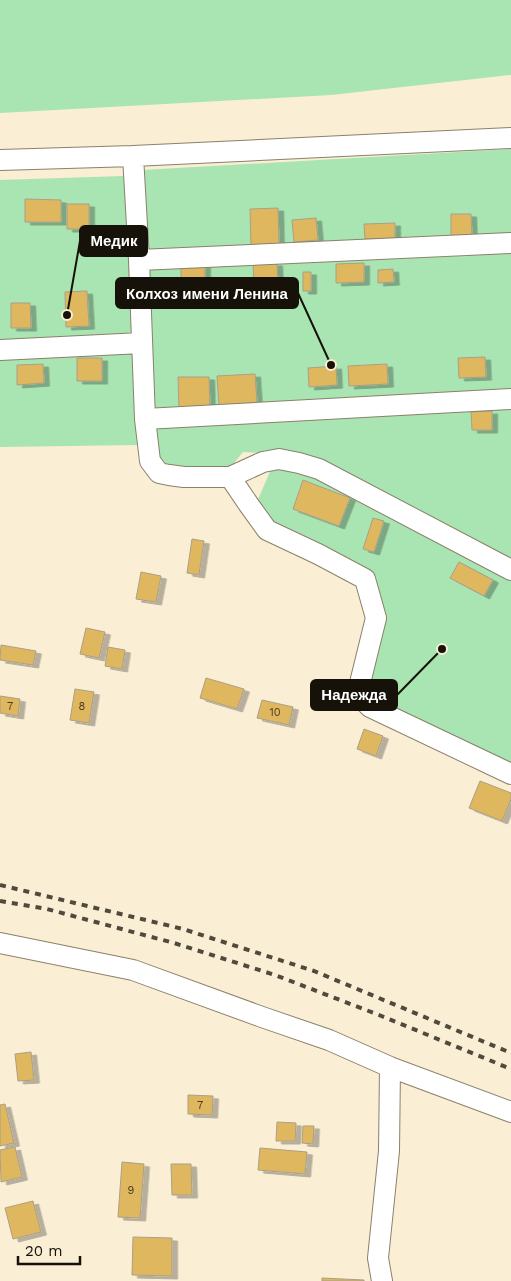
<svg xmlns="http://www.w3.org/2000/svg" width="511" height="1281" font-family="'Work Sans',sans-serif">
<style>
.green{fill:#a8e5b2}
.building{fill:#dfb75f;stroke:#aa9f87;filter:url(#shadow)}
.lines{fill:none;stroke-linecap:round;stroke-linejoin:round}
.minor-casing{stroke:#8b806a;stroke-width:22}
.minor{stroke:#fff;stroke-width:20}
.rail{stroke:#504a3d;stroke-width:4;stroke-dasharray:6 6;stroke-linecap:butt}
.labels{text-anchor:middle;stroke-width:4.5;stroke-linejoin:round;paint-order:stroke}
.number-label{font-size:11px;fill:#483b1e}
.leader{fill:none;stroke:#161209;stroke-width:2}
.callout-dot{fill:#161209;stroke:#faeed5;stroke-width:2}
.callout{fill:#161209;stroke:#161209;stroke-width:2}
.callout-label{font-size:15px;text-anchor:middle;font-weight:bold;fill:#fff}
</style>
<defs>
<filter id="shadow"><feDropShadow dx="5.5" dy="3" stdDeviation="0" flood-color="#0004"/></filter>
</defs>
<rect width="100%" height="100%" fill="#faeed5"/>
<path class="green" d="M0,0H511V75L331,95L0,113Z
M511,149V563L283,454L243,452L230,468L182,469L165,466L156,461L142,170Z
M123,176L132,184L137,445L0,447V180Z
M272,467L302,471L354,496L511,580V767L369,701L371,576L270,527L256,504Z"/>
<path class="building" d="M25,199L61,200V222H25Z
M67,204H89V229H67Z
M278,208L279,244L251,245L250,209Z
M451,214H471L472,237H451Z
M316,218L318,240L294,242L292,220Z
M395,223V238L365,239L364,224Z
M181,263H205V284H181Z
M253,263H277L278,286H254Z
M364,263V282L336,283V264Z
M393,269L394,282L378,283V270Z
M303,272H311V291H303Z
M87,291L89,326L66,327L65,292Z
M11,303H30L31,328H11Z
M485,357L486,377L459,378L458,358Z
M77,358H102V381H77Z
M43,364L44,383L17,385V365Z
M387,364L388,384L349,386L348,366Z
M336,366L337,385L309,387L308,368Z
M255,374L257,403L219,406L217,376Z
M178,377H209L210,409L179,410Z
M492,411V430H472L471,412Z
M303,480L350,498L339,526L293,509Z
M373,518L384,521L374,552L363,549Z
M192,539L204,541L199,575L187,573Z
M459,562L493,580L484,596L450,578Z
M141,572L161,576L156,602L136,599Z
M86,628L105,632L99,658L80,654Z
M1,645L36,651L33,665L0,660Z
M108,647L125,650L122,669L105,666Z
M206,678L244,689L237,709L200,698Z
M75,689L94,692L89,723L70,720Z
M0,696L20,699L18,716L0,713Z
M262,700L293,707L289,725L257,718Z
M364,729L383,736L376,756L357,749Z
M480,781L511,793V799L502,821L469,808Z
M31,1052L34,1080L18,1081L15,1054Z
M188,1095L213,1096L212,1115L188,1114Z
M5,1104L14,1143L0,1146V1105Z
M277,1122L296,1123L295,1141H276Z
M303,1126H314L313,1144L302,1143Z
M15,1147L22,1177L1,1182L0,1150Z
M260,1148L307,1152L305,1174L258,1170Z
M122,1162L144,1164L140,1218L118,1217Z
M171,1164H191L192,1195H172Z
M33,1201L41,1232L13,1239L5,1208Z
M133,1237L172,1238V1276L132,1275Z
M322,1278L364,1280V1281H322Z"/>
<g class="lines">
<g class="minor-casing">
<path id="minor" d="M133,156L139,260L145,419L150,461L159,473L169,475L184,477H230L263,462L279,459L299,463L319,469L511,570
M0,160L133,156L511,138
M139,260L511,243
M0,350L142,343
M145,419L511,399
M230,477L249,505L267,530L318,554L365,579L376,618L360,683L363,700L370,707L511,774
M0,943L133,970L262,1017L329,1040L390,1067L511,1112
M382,1281L378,1258L389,1151L390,1067"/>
</g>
<use href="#minor" class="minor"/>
<path class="rail" d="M0,885L183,929L314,971L511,1053
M0,901L47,909L174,943L275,975L379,1015L511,1069"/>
</g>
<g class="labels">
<g class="number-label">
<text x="10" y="710">7</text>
<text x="82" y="710">8</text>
<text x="275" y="716">10</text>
<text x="200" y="1109">7</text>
<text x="131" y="1194">9</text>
</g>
</g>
<path class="leader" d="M67 315L80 241M331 365L298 293M442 649L397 695"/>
<g class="callout-dot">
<circle cx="67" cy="315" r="5"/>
<circle cx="331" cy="365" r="5"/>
<circle cx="442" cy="649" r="5"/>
</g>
<g class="callout">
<rect x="80" y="226" width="67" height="30" rx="5"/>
<rect x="116" y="278" width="182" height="30" rx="5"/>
<rect x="311" y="680" width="86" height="30" rx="5"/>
</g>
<g class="callout-label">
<text x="114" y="246">Медик</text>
<text x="207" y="299">Колхоз имени Ленина</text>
<text x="354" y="700">Надежда</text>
</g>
<path d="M18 1256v8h62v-8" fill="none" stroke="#161209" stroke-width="2.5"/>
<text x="25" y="1256" font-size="15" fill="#161209" stroke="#faeed5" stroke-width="4" paint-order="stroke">20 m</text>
</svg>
